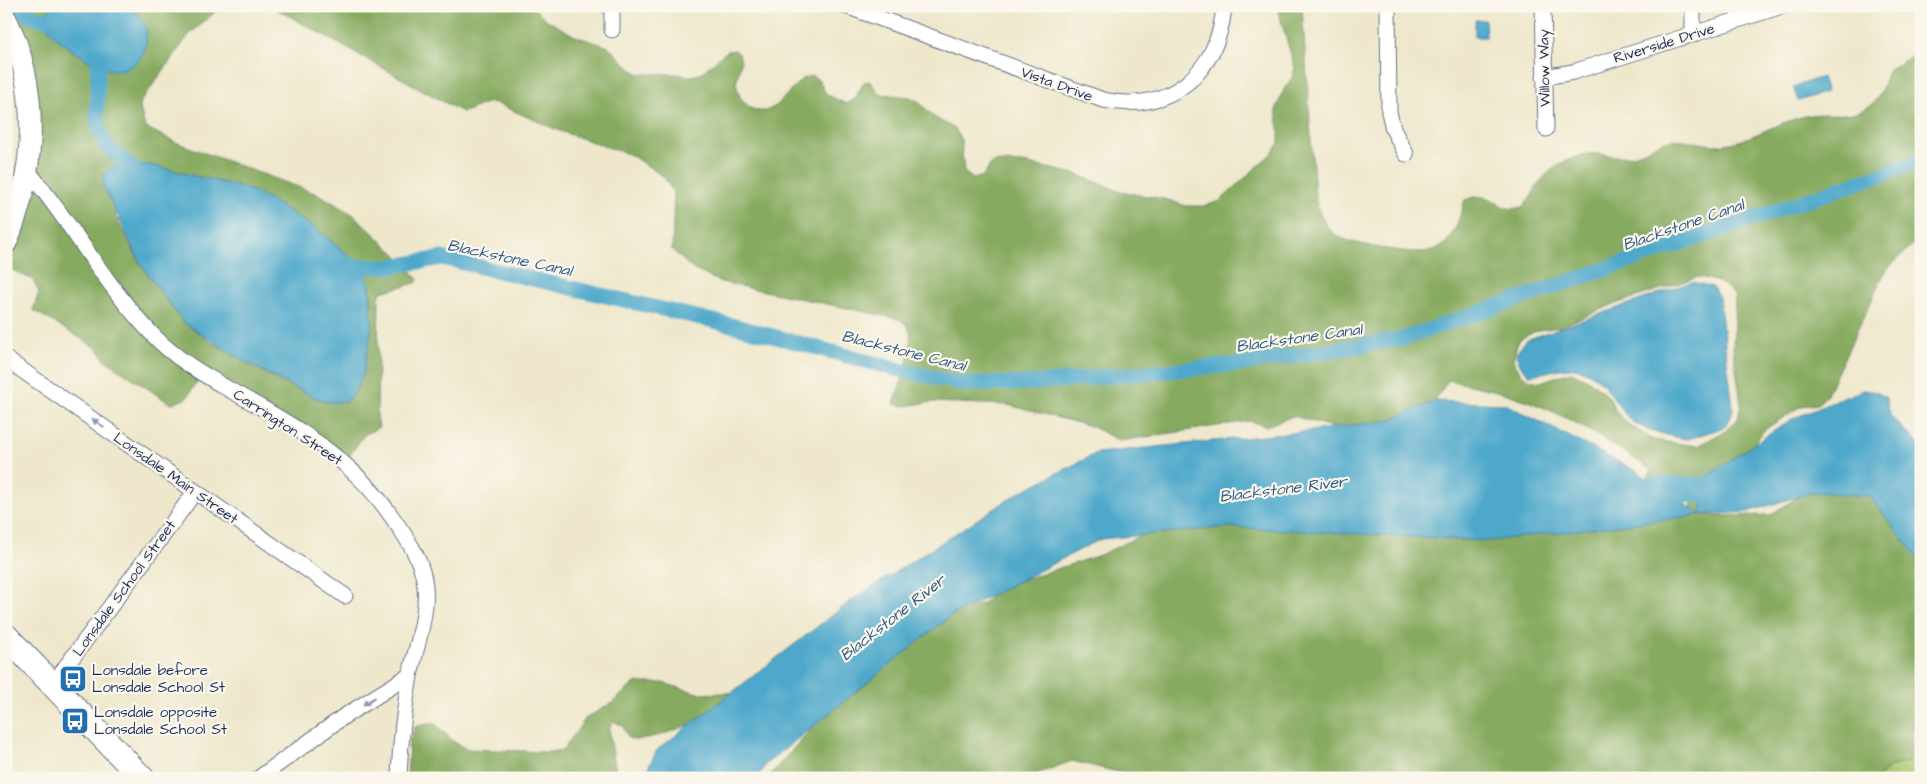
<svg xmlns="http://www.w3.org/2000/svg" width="1927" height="784" font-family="'Architects Daughter',sans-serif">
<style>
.green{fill:#a9c56b;stroke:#627a64}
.forest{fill:#86aa5f;stroke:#506c5e;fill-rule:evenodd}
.water{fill:#4da8cb;stroke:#346c94}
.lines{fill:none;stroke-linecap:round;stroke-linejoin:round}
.canal{stroke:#4da8cb;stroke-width:15}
.river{stroke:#4da8cb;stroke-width:26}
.minor-casing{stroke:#656f84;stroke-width:17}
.secondary-casing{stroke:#656f84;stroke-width:23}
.primary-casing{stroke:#656f84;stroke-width:26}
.minor{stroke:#fff;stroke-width:15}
.secondary{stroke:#fff;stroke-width:21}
.primary{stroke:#fff;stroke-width:24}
.oneway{fill:#8d97ae}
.labels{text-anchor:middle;stroke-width:4.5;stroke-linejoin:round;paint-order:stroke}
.street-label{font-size:15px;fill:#1b2f5e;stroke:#fbf7ec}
.poi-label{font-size:15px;fill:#1b2f5e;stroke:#fbf7ec;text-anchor:start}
.water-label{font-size:16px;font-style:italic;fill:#2c5984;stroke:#fbf7ec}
</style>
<rect width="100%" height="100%" fill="#fbf7ec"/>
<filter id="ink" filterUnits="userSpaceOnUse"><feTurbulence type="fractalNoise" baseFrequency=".02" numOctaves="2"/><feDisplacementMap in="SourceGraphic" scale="10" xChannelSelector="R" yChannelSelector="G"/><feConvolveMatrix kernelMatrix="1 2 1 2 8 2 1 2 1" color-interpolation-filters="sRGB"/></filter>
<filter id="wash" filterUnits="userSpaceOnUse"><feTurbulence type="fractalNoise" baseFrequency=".0096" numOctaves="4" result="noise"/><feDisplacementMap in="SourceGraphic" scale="20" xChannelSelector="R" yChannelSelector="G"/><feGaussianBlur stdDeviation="1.12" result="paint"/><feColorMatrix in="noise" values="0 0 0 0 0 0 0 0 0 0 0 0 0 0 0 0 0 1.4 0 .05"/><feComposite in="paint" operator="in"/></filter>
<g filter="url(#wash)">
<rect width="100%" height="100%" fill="#eee7cb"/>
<path class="green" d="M1908,761L1921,765V778H1877L1889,767Z"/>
<path class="forest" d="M6,6H53L47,11L69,49L102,67L145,50L146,30L127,6H218L214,13L189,35L139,104L145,127L175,142L320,195L354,215L407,265L418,280L416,283L381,292L379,298L377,416L379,427L364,435L345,462L203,374L186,399L171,404L105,360L98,349L33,310L39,292L33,280L6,267V231L29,105L6,41ZM150,165L249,189L282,207L315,228L362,266L370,284L372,300L346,401L328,402L283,383L211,342L183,322L142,266L115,216Z
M271,6H531L547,20L575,36L609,47L632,70L640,74H675L691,76L700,74L727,51L735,50L739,54L741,61L736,84L740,97L750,108L758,111H766L776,106L802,79L812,76L819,80L826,94L846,104L854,100L864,82L870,81L879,94L910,97L918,101L934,117L955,129L961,140L964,172L973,179L984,176L990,165L995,162L1023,163L1076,174L1121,192L1165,199L1186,206H1204L1220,201L1272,153L1279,143V128L1276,110L1284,89L1292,78L1295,68L1279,14V6H1302L1315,195C1317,210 1324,226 1336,235C1348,245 1415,255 1430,251C1433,250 1441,247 1444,244C1456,235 1460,214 1465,200C1495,188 1498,213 1518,208C1530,206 1535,185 1544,177C1553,167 1569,158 1583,155C1597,151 1614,158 1628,156C1644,154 1655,143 1670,140C1686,137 1702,146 1719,145C1749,142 1775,123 1805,116C1828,111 1850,120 1871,105C1882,97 1883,81 1889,69L1921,52V238L1886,270L1826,396L1818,404L1801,406L1764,430L1705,513L1709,516L1770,515L1823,481L1878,493L1921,546V691L1915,716L1911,761L1890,767L1877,778H1232L1213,772L1202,778H1143L1072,761L1028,777L767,778L843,693L927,628L942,624L949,617L962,609L982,604L994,594L1022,580L1100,555L1144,534L1189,523L1430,537L1458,541L1476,539L1668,512L1692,506L1693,485L1645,484L1652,470C1611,443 1568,415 1522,399C1498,390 1472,386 1448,380L1421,423L1339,429L1293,416L1266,426L1249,421L1120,441L1090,426L1008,405L931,402L904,406L894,404C899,386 917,344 908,327C906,324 902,321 899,319L721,282L694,270L672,250L674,193L664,177L631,155L560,131L493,102C481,103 474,110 462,112ZM1698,277C1713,279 1726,283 1735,296L1733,348L1741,404L1738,419L1725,431L1698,446L1653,440L1628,424L1616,411L1608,396L1590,381L1571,372L1540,382L1530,380L1521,374L1513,360L1517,345L1520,339L1538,330L1560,327L1612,305Z
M635,683H663L701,694L760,691L746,704L661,735L636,740L628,738L623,726L613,721L609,729L617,778H407L409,742L415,727L433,722L454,742L468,749L549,752L563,750L586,718L612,703Z"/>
<path class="water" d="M53,6H127C160,24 149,73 112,70C99,69 88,60 77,53C63,44 53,37 44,22L47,11Z
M1475,20H1485L1486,37H1475Z
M1822,77L1827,92L1798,101L1793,87Z
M127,164L150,165L249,189L282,207L315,228L362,266L370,284L372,327L363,375L354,394L346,401L338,402H328L311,396L245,362L183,322L142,266L103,186C100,169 113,166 127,164Z
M1692,282L1713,287L1719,297L1733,407C1730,427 1724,428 1706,433C1700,435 1693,438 1688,439C1677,439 1638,428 1630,420C1616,405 1610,386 1591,374C1569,361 1553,373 1529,375L1520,365L1516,354L1526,340Z
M1863,390L1877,392L1886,398L1891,417L1921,446V562L1869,496L1813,492L1747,512L1701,515L1489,541L1228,527L1101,539L949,617L765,765L758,778H643L657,750L852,600L1020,492L1097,453L1302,432L1390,420L1435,401L1505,404L1633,469L1701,515L1705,477L1792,419Z"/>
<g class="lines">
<path class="canal" d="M21,11L37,18L64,22
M95,45L98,59L97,117L99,130L107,147L142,175
M344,263L354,266L387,267L442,258L735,326L900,370L963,384L1035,383L1242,364L1402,339L1921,161"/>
<path class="river" d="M1629,490H1721L1739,484"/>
</g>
</g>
<g filter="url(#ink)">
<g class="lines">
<g class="minor-casing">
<path id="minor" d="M846,6L1103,100C1169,114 1219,73 1224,6
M1388,6L1389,112L1393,129L1406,154
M1543,6L1546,129
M1693,6V35
M612,30V6
M1544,77L1573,72L1782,6
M27,170C72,223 105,286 154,336C176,359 203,374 230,390C293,425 351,457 392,517C406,537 419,555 424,579C430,610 416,646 410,676C404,710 400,743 399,778
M6,359L345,596
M53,684L195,492
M259,778L343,717L410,675"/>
</g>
<g class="secondary-casing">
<path id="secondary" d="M6,19C41,90 36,172 6,243"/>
</g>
<g class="primary-casing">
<path id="primary" d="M6,636L142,778"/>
</g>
<use href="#minor" class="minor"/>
<use href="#secondary" class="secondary"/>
<use href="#primary" class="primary"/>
</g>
<defs><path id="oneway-solid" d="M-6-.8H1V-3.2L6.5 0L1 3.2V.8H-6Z" transform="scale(1.25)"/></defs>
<g class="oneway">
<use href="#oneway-solid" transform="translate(98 423) rotate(-145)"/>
<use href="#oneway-solid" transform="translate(369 701) rotate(148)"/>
</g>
</g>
<defs>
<g id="bus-square" transform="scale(1.4375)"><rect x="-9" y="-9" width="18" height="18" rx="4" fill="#1f6fb2" stroke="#fbf7ec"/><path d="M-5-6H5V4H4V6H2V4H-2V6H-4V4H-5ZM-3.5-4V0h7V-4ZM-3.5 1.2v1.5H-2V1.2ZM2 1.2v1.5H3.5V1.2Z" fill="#fff"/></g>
</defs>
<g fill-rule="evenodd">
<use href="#bus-square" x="73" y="679"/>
<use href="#bus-square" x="75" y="721"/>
</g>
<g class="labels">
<g class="street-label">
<text transform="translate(1664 43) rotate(-17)" y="5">Riverside Drive</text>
<text transform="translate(1544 68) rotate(-91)" y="5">Willow Way</text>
<text transform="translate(1057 84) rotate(20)" y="5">Vista Drive</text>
<text transform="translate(288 427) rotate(33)" y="5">Carrington Street</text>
<text transform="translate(176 478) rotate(35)" y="5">Lonsdale Main Street</text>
<text transform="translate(124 588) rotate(-54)" y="5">Lonsdale School Street</text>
</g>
<g class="poi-label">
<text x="92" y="675">Lonsdale before<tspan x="92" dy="17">Lonsdale School St</tspan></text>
<text x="94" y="717">Lonsdale opposite<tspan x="94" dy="17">Lonsdale School St</tspan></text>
</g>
<g class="water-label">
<text transform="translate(1683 224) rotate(-19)" y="6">Blackstone Canal</text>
<text transform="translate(510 257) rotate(12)" y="6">Blackstone Canal</text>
<text transform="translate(1299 337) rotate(-8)" y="6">Blackstone Canal</text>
<text transform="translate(904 350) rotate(14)" y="6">Blackstone Canal</text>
<text transform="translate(1283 488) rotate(-7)" y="6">Blackstone River</text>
<text transform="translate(892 617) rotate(-38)" y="6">Blackstone River</text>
</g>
</g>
<rect width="1927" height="784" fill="none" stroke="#fbf7ec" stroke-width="25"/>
</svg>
